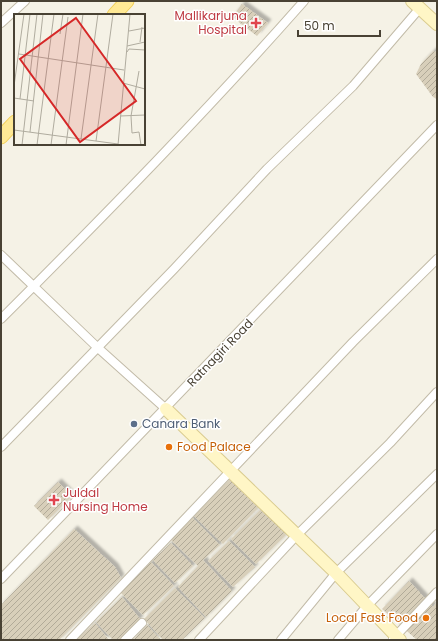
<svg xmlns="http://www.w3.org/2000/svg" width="438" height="641" font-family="Poppins,sans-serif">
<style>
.building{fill:url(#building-hatch);filter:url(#shadow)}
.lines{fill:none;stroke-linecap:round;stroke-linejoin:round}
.street-casing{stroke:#c2bba8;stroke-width:10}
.secondary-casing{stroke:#dacc90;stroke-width:14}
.primary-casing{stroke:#f2cf58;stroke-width:15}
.street{stroke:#fff;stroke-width:8}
.secondary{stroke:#fff6c6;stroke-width:12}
.primary{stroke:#ffe995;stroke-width:13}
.health-dot{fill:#e0444e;stroke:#fff;stroke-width:1.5}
.service-dot{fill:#5c6f8a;stroke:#fff;stroke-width:1.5}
.food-dot{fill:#e8710a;stroke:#fff;stroke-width:1.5}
.labels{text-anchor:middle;stroke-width:3;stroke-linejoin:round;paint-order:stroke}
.health-label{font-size:12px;fill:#be3a42;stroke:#fff;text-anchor:end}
.street-label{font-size:12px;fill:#494234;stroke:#fff}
.service-label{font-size:12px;fill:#4e5e75;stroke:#fff;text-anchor:start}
.food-label{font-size:12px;fill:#c56008;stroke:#fff;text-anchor:start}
.inset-road{fill:none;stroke:#b0ac9f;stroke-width:1}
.view{fill:#d62828;fill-opacity:0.15;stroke:#d62828;stroke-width:2}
.inset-edge{fill:none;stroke:#494234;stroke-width:2}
</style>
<defs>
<pattern id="building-hatch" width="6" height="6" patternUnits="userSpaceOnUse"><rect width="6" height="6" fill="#d8cfba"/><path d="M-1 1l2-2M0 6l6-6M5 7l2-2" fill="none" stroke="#b1aa98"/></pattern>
<filter id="shadow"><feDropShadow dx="3.5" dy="-3.5" stdDeviation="1" flood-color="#0004"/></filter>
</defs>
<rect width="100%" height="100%" fill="#f5f2e6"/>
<path class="building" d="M242,4L268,23L257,36L232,17Z
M433,51L437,52V99L433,97L416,74L421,64Z
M231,478L260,506L223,544L194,516Z
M58,482L72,496L48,520L34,506Z
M261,509L286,535L256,564L231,539Z
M192,517L220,545L203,560L232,591L206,617L178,587L198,566L171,540Z
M74,529L115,567L121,578L59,640H1V605Z
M229,541L255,567L233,587L208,561Z
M171,543L193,566L175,583L153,560Z
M151,562L174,586L143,615L120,592Z
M409,581L433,607L437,602V640H417L382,609Z
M175,588L205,618L182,640H163L144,619Z
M122,597L140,619L119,640H113L96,622Z
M95,623L109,640H76Z
M147,625L161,640H133Z"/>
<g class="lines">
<g class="street-casing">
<path id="street" d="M1,23L25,1
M1,255L97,347L166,409
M1,319C105,215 207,111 304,1
M1,447L174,269L267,169L353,86L420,8
M1,579L437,125
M393,639L437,592
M70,640L353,342L437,259
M125,640L142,623
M199,640L296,536L390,443L437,392
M281,640L336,573L437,474
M338,640L367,606L437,534"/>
</g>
<g class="secondary-casing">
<path id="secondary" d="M412,1L437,24
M166,409L336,573L400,640"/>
</g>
<g class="primary-casing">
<path id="primary" d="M114,15L127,1
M1,137L15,122"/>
</g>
<use href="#street" class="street"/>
<use href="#secondary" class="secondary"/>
<use href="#primary" class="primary"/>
</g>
<g class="health-dot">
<path d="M254 17h4v4h4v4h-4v4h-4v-4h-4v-4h4z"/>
<path d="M52 494h4v4h4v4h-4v4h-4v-4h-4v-4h4z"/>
</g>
<circle class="service-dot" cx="134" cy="424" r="4"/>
<g class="food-dot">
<circle cx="169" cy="447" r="4"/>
<circle cx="426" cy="618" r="4"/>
</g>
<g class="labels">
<g class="health-label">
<text x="247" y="20">Mallikarjuna<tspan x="247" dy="14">Hospital</tspan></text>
<text x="63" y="497" text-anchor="start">Juldal<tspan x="63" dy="14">Nursing Home</tspan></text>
</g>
<g class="street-label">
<text transform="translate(220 353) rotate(-46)" y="4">Ratnagiri Road</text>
</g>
<g class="service-label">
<text x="142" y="428">Canara Bank</text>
</g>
<g class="food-label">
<text x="177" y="451">Food Palace</text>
<text x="418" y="622" text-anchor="end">Local Fast Food</text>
</g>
</g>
<g transform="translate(14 14)">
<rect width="131" height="131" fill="#f5f2e6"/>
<path class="inset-road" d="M115,17L131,14M46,20L49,0M126,28L128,13M113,32L131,28M113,38L115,35L131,36M5,40L110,56M125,57L117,102L118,119L125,118L127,131M109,69L131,75M0,72L10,0M0,84L20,87M6,85L16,0M106,102L131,101M0,116L104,130M16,118L29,0M67,125L84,0M82,127L99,0M8,131L23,0M23,131L40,0M37,131L54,3M52,131L69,0M104,131L116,0"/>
<path class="view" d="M62,4L122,87L66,128L6,45Z"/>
<rect width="131" height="131" class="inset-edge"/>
</g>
<rect width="438" height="641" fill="none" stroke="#494234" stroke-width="4"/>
<path d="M298 30v6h82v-6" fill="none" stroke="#494234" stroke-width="2"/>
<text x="304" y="30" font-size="12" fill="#494234" stroke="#ffffff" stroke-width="3" paint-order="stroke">50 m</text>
</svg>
